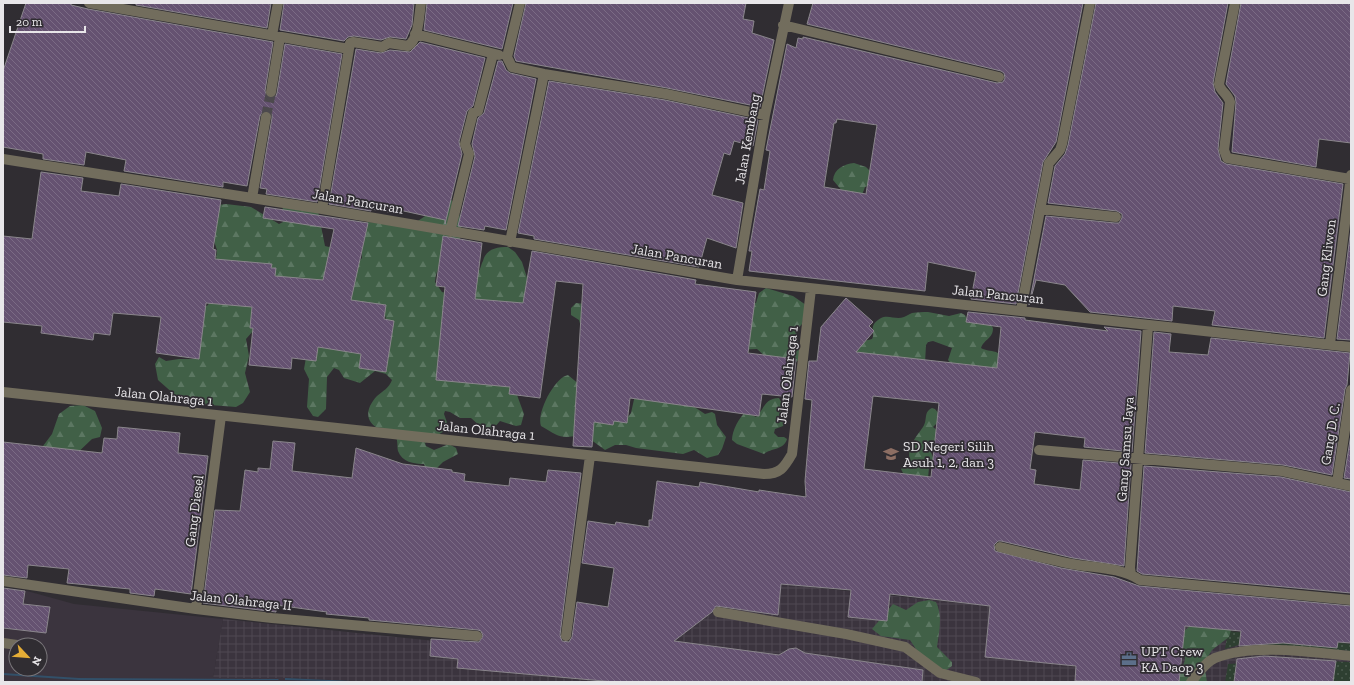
<svg xmlns="http://www.w3.org/2000/svg" width="1354" height="685" font-family="'Zilla Slab',serif">
<style>
.built{fill:#3b343e;fill-rule:evenodd}
.industrial{fill:url(#industrial-grid)}
.grass{fill:url(#grass-dots)}
.forest{fill:url(#forest-firs);fill-rule:evenodd}
.water{fill:#325069}
.building{fill:url(#building-back-hatch);stroke:#8a868c;fill-rule:evenodd}
.lines{fill:none;stroke-linecap:round;stroke-linejoin:round}
.minor-tunnel{stroke:#4c494d;stroke-width:10;stroke-dasharray:10 5;stroke-linecap:butt}
.minor{stroke:#726d5d;stroke-width:10}
.labels{text-anchor:middle;stroke-width:3.5;stroke-linejoin:round;paint-order:stroke}
.street-label{font-size:14px;fill:#e8e6e9;stroke:#302d32}
.poi-label{font-size:14px;fill:#e8e6e9;stroke:#302d32;text-anchor:start}
</style>
<defs>
<pattern id="industrial-grid" width="8" height="8" patternUnits="userSpaceOnUse"><rect width="8" height="8" fill="#3b343e"/><path d="M0 4h8M4 0v8" fill="none" stroke="#4e4851"/></pattern>
<pattern id="grass-dots" width="8" height="8" patternUnits="userSpaceOnUse"><rect width="8" height="8" fill="#2e3f31"/><path d="M2 2h.1M6 6h.1" fill="none" stroke="#4c5b4f" stroke-width="1.8" stroke-linecap="round"/></pattern>
<pattern id="forest-firs" width="22" height="20" patternUnits="userSpaceOnUse"><rect width="22" height="20" fill="#416047"/><path d="M5 1l3.5 6h-7zM16 11l3.5 6h-7z" fill="#5c7762"/></pattern>
<pattern id="building-back-hatch" width="6" height="6" patternUnits="userSpaceOnUse"><rect width="6" height="6" fill="#655271"/><path d="M-1 5l2 2M0 0l6 6M5-1l2 2" fill="none" stroke="#7b6b85"/></pattern>
</defs>
<rect width="100%" height="100%" fill="#302d32"/>
<path class="built" d="M3,591H27L74,604L223,619L213,678H283L376,682H3ZM16,645H40V669H16Z"/>
<path class="industrial" d="M721,579L781,584L1351,644V682H376L283,678H213L223,619L454,643L631,651Z"/>
<path class="grass" d="M1228,631L1351,644V651L1277,645L1242,644L1225,649Z
M1293,660L1351,662V682H1225L1228,664Z"/>
<path class="forest" d="M854,163L866,167L870,171V185L865,187L862,195L843,192L833,180C834,169 844,164 854,163Z
M450,199C456,203 459,211 460,218C468,256 437,251 435,282L442,292L459,296C466,285 471,282 478,272C481,269 481,264 483,261C486,249 496,247 508,247L515,252L522,262L530,287L517,395L524,414L521,425L516,426L500,421L492,430H487L480,426L471,418H460L450,412L445,411L444,414L449,428L425,443L426,446L434,450L449,444L456,448L458,454L443,462L435,470L426,469L424,464C414,464 402,462 398,451C397,446 398,442 396,437C382,431 362,425 370,406C372,402 374,399 377,396C383,391 389,388 392,380L386,374L375,371L360,383L344,378L339,370L334,368L327,377L326,409L318,417L313,416L307,407L309,379L304,369L307,352L275,285L274,269L270,266L244,291L260,323L246,339L249,356L245,373L250,392L243,403L236,407L184,403L158,380L155,364L159,357L166,361L179,359H196L200,347L201,310L208,305L213,293L217,250L213,238L218,205L226,204L251,207L279,224L283,222L282,210L284,206L318,211L325,246L329,247L341,243L357,264L362,258L361,237L368,222L412,225ZM383,310L388,324L368,351Z
M766,288L793,296L806,305L802,324L796,331L798,343L802,348L801,358L796,362L790,363L766,357L757,349L734,350L750,303H756L759,293Z
M576,303L593,305L581,327L579,320L571,315V308Z
M928,312L949,316L961,313L965,315L967,319L990,324L993,328C993,339 984,339 981,348C986,351 990,350 996,352C1002,354 1006,367 1009,373L950,363L948,360L952,348L933,341L928,342L926,345L925,363L855,358L860,342L872,339C875,334 871,329 874,324C885,310 893,321 904,317C907,316 909,314 912,313C917,312 923,312 928,312Z
M568,375L624,422L631,413L635,395L693,406L705,414L712,412L715,414L717,425L726,437L722,449L718,455L707,458L694,450L683,454L636,448L626,445H615L605,450L583,434C561,440 560,437 541,426C536,413 555,377 568,375Z
M779,398L784,407L786,420L783,426L775,429L774,433L778,437H784L787,439C784,450 771,448 764,454L737,444L732,440C732,431 739,417 746,412L756,417C764,409 765,398 779,398Z
M83,405L95,411L102,428L100,437L92,439L72,458L43,450V446L52,434L59,414L70,406Z
M932,408L935,409L939,414L937,423L933,427L938,431L931,452L935,464L929,468L928,478L904,475L901,469L910,461C906,448 916,437 923,427C928,420 923,412 932,408Z
M929,600L936,602C943,616 939,632 937,647L952,662V666L945,671L918,652L910,640L881,636L872,629L893,604L906,610L918,602Z
M1228,625L1231,630L1229,637L1212,650L1204,663L1207,682H1174C1174,672 1185,668 1185,658L1178,652L1185,630L1189,627Z"/>
<path class="water" d="M3,673L79,678L279,679L278,680H79L3,675Z
M285,678L372,682L285,680Z"/>
<path class="building" d="M26,3H71V5L88,9L273,42L265,91L267,97L270,98L276,96L277,93L285,44L342,54L317,202L266,194L267,189L260,188L272,118V114L267,111H263L260,116L247,186L223,182V187L124,171L126,160L86,152L84,165L43,159V154L3,147V71Z
M136,3H271L267,28L136,5Z
M284,3H414L412,25L406,39L390,37L381,40L354,36L348,37L344,41L280,30Z
M427,3H513L502,49L424,30Z
M526,3H746L743,19L754,21L752,33L774,40L760,107L667,88L516,61L514,56Z
M813,3H1083L1056,142L1043,162L1016,304L971,299L976,272L928,262L925,291L749,271L752,251H749L760,189L764,190L770,151L766,150L787,44L796,48L798,38L803,39V37L997,83L1003,82L1005,78L1004,73L1001,71L807,24ZM837,119L877,125L866,194L824,187L834,123H836Z
M1096,3H1228L1213,83L1215,92L1223,103L1218,149L1221,161L1226,164L1343,184L1324,338L1212,325L1215,311L1173,306L1172,321L1090,312L1065,285L1036,280L1029,305L1046,216L1115,223H1119L1122,218V214L1117,211L1048,203L1055,166L1065,154L1068,145Z
M1241,3H1351V143L1319,139L1316,167L1232,152L1236,102L1235,96L1226,84Z
M420,42L485,58L473,106L467,111L459,142L462,154L445,224V220L390,208L389,212L371,209V211L329,204L356,49L381,53L390,50L410,52Z
M498,61H502L506,70L510,73L536,79L506,230L485,226L484,230L458,226L475,156L472,144L478,118L484,113Z
M549,81L665,100L758,120L753,146L734,141L730,155L724,153L712,195L743,203L736,248L707,238L699,267L534,239V236L518,233Z
M41,172L83,178L81,191L119,196L121,184L221,200L213,249L216,250L215,259L272,264L271,268H276L275,276L323,280L334,229L263,218L265,207L368,223L351,300L386,305L384,319L394,321L386,372L359,368L361,354L318,347L316,361L292,358L291,369L249,365L253,328H250L252,307L206,303L199,359L156,353L161,317L113,313L110,335L94,333L93,340L41,333L42,326L3,322V236L32,239Z
M1351,228V340L1337,339Z
M443,236L482,243L475,299L523,303L532,251L696,280L695,284L756,292L748,353L796,359L792,397L762,394L759,416L630,398L627,423L614,421L613,425L594,422L592,447L573,446L583,284L556,281L540,398L509,394L510,387L436,380L445,287L436,286Z
M846,298L873,322L869,326L874,331L856,352L997,368L1001,327L966,322L968,312L1025,318V320L1108,331L1104,327L1141,331L1132,452L1084,447L1085,438L1035,432L1030,469L1036,470L1034,484L1080,490L1083,460L1131,464L1124,566L1073,558L1001,541H998L994,545L995,551L1061,568L1114,577L1139,586L1351,606V643L1338,642L1337,648L1283,643L1239,646L1241,631L1185,626L1179,682L1075,681L1076,666L985,657L990,606L890,594L887,621L848,617L851,590L781,584L778,615L716,606L712,612L674,641L779,655L789,649L796,648L805,653L923,670L922,682H615L457,668L458,659L430,656L431,639L479,642L483,636L481,631L478,630L369,620V618L326,614L327,612L276,605V612L203,603L215,510L240,511L245,470L258,472V468L270,469L273,441L295,443L292,471L352,478L356,448L403,464L452,470V472L465,474L464,481L509,486L510,478L546,482L548,470L581,473L560,635L562,641L569,642L572,637L577,602L608,607L614,568L582,563L588,521L615,525L616,522L649,527V520H652L657,481L699,487L700,482L759,492V490L772,492L806,497L805,481L812,400L805,399L809,361H817L821,327ZM873,396L939,403L931,477L864,469Z
M1154,332L1171,334L1169,352L1208,355L1211,338L1350,353L1347,385L1345,389L1332,475L1283,465L1145,453Z
M118,427L180,433L178,453L208,456L191,594L155,589L154,596L130,593V589L67,583L69,569L28,565L27,578L3,575V442L102,453L104,438L117,439Z
M1351,434V479L1344,478Z
M1144,466L1281,477L1351,492V593L1142,574L1137,571Z
M3,588L25,591L23,604L50,607L46,633L3,628Z
M1264,656L1336,661L1333,682H1234L1237,659Z"/>
<g class="lines">
<path class="minor-tunnel" d="M266,117L271,92"/>
<path class="minor" d="M89,3L349,49
M520,3L507,57L512,67L544,74L666,94L765,115
M1235,3L1219,84C1220,91 1228,94 1230,102L1224,150L1227,158L1350,179
M783,25L999,77
M415,34L499,55
M272,35L278,3
M271,92L280,37
M3,159L322,209L737,280L1351,347
M252,198L266,117
M322,209L350,43L353,42L382,47L389,43L408,46C419,39 419,15 421,3
M1040,209L1116,217
M450,232L469,154L465,144L473,113L478,111L493,54
M510,242L544,74
M737,280L765,115L789,3
M1021,310L1049,163L1060,150L1062,144L1090,3
M1330,344L1351,175
M3,392L764,474C780,474 784,468 792,454L811,289
M1039,450L1282,471L1351,486
M1337,483L1351,390
M1000,547C1024,553 1047,559 1072,564C1094,568 1120,567 1140,580L1351,600
M1131,574L1130,568L1148,326
M3,581L196,609L272,618L477,636
M196,609L221,416
M718,612L846,634L905,647L940,673L976,682
M566,636L590,456
M3,643L17,645
M1191,682C1198,674 1205,662 1215,658C1253,643 1311,652 1351,656"/>
</g>
<defs>
<g id="school-bare" transform="scale(1.2)"><path d="M0-5L7-2L0 1L-7-2ZM-4 1L0 2.5L4 1V4Q0 6-4 4Z" fill="#8d6e63" stroke="#302d32" stroke-width="2.5" paint-order="stroke"/></g>
<g id="office-bare" transform="scale(1.2)"><path d="M-6-3h4V-5.5h4V-3h4V5H-6ZM-1-4.5V-3h2v-1.5ZM-6 0V1H6V0Z" fill="#5c6f8a" stroke="#302d32" stroke-width="2.5" paint-order="stroke"/></g>
</defs>
<g fill-rule="evenodd">
<use href="#school-bare" x="891" y="454"/>
<use href="#office-bare" x="1129" y="659"/>
</g>
<g class="labels">
<g class="street-label">
<text transform="translate(747 139) rotate(-80)" y="5">Jalan Kembang</text>
<text transform="translate(358 201) rotate(10)" y="5">Jalan Pancuran</text>
<text transform="translate(677 256) rotate(10)" y="5">Jalan Pancuran</text>
<text transform="translate(1326 258) rotate(-83)" y="5">Gang Kliwon</text>
<text transform="translate(998 294) rotate(6)" y="5">Jalan Pancuran</text>
<text transform="translate(787 375) rotate(-83)" y="5">Jalan Olahraga 1</text>
<text transform="translate(164 396) rotate(6)" y="5">Jalan Olahraga 1</text>
<text transform="translate(486 430) rotate(6)" y="5">Jalan Olahraga 1</text>
<text transform="translate(1330 434) rotate(-81)" y="5">Gang D. C.</text>
<text transform="translate(1125 449) rotate(-86)" y="5">Gang Samsu Jaya</text>
<text transform="translate(194 511) rotate(-83)" y="5">Gang Diesel</text>
<text transform="translate(241 600) rotate(6)" y="5">Jalan Olahraga II</text>
</g>
<g class="poi-label">
<text x="903" y="451">SD Negeri Silih<tspan x="903" dy="16">Asuh 1, 2, dan 3</tspan></text>
<text x="1141" y="656">UPT Crew<tspan x="1141" dy="16">KA Daop 3</tspan></text>
</g>
</g>
<rect width="1354" height="685" fill="none" stroke="#e8e6e9" stroke-width="8"/>
<g transform="translate(28 657) rotate(116)"><circle r="19" fill="#302d32" stroke="#7a777b"/>
<path d="M0-3L7 15L0 10L-7 15Z" fill="#e5ad36"/>
<text y="-6" font-size="11" font-weight="bold" text-anchor="middle" fill="#e8e6e9">N</text>
</g>
<path d="M10 26v6h75v-6" fill="none" stroke="#e8e6e9" stroke-width="2"/>
<text x="16" y="26" font-size="12" fill="#e8e6e9" stroke="#302d32" stroke-width="3" paint-order="stroke">20 m</text>
</svg>
